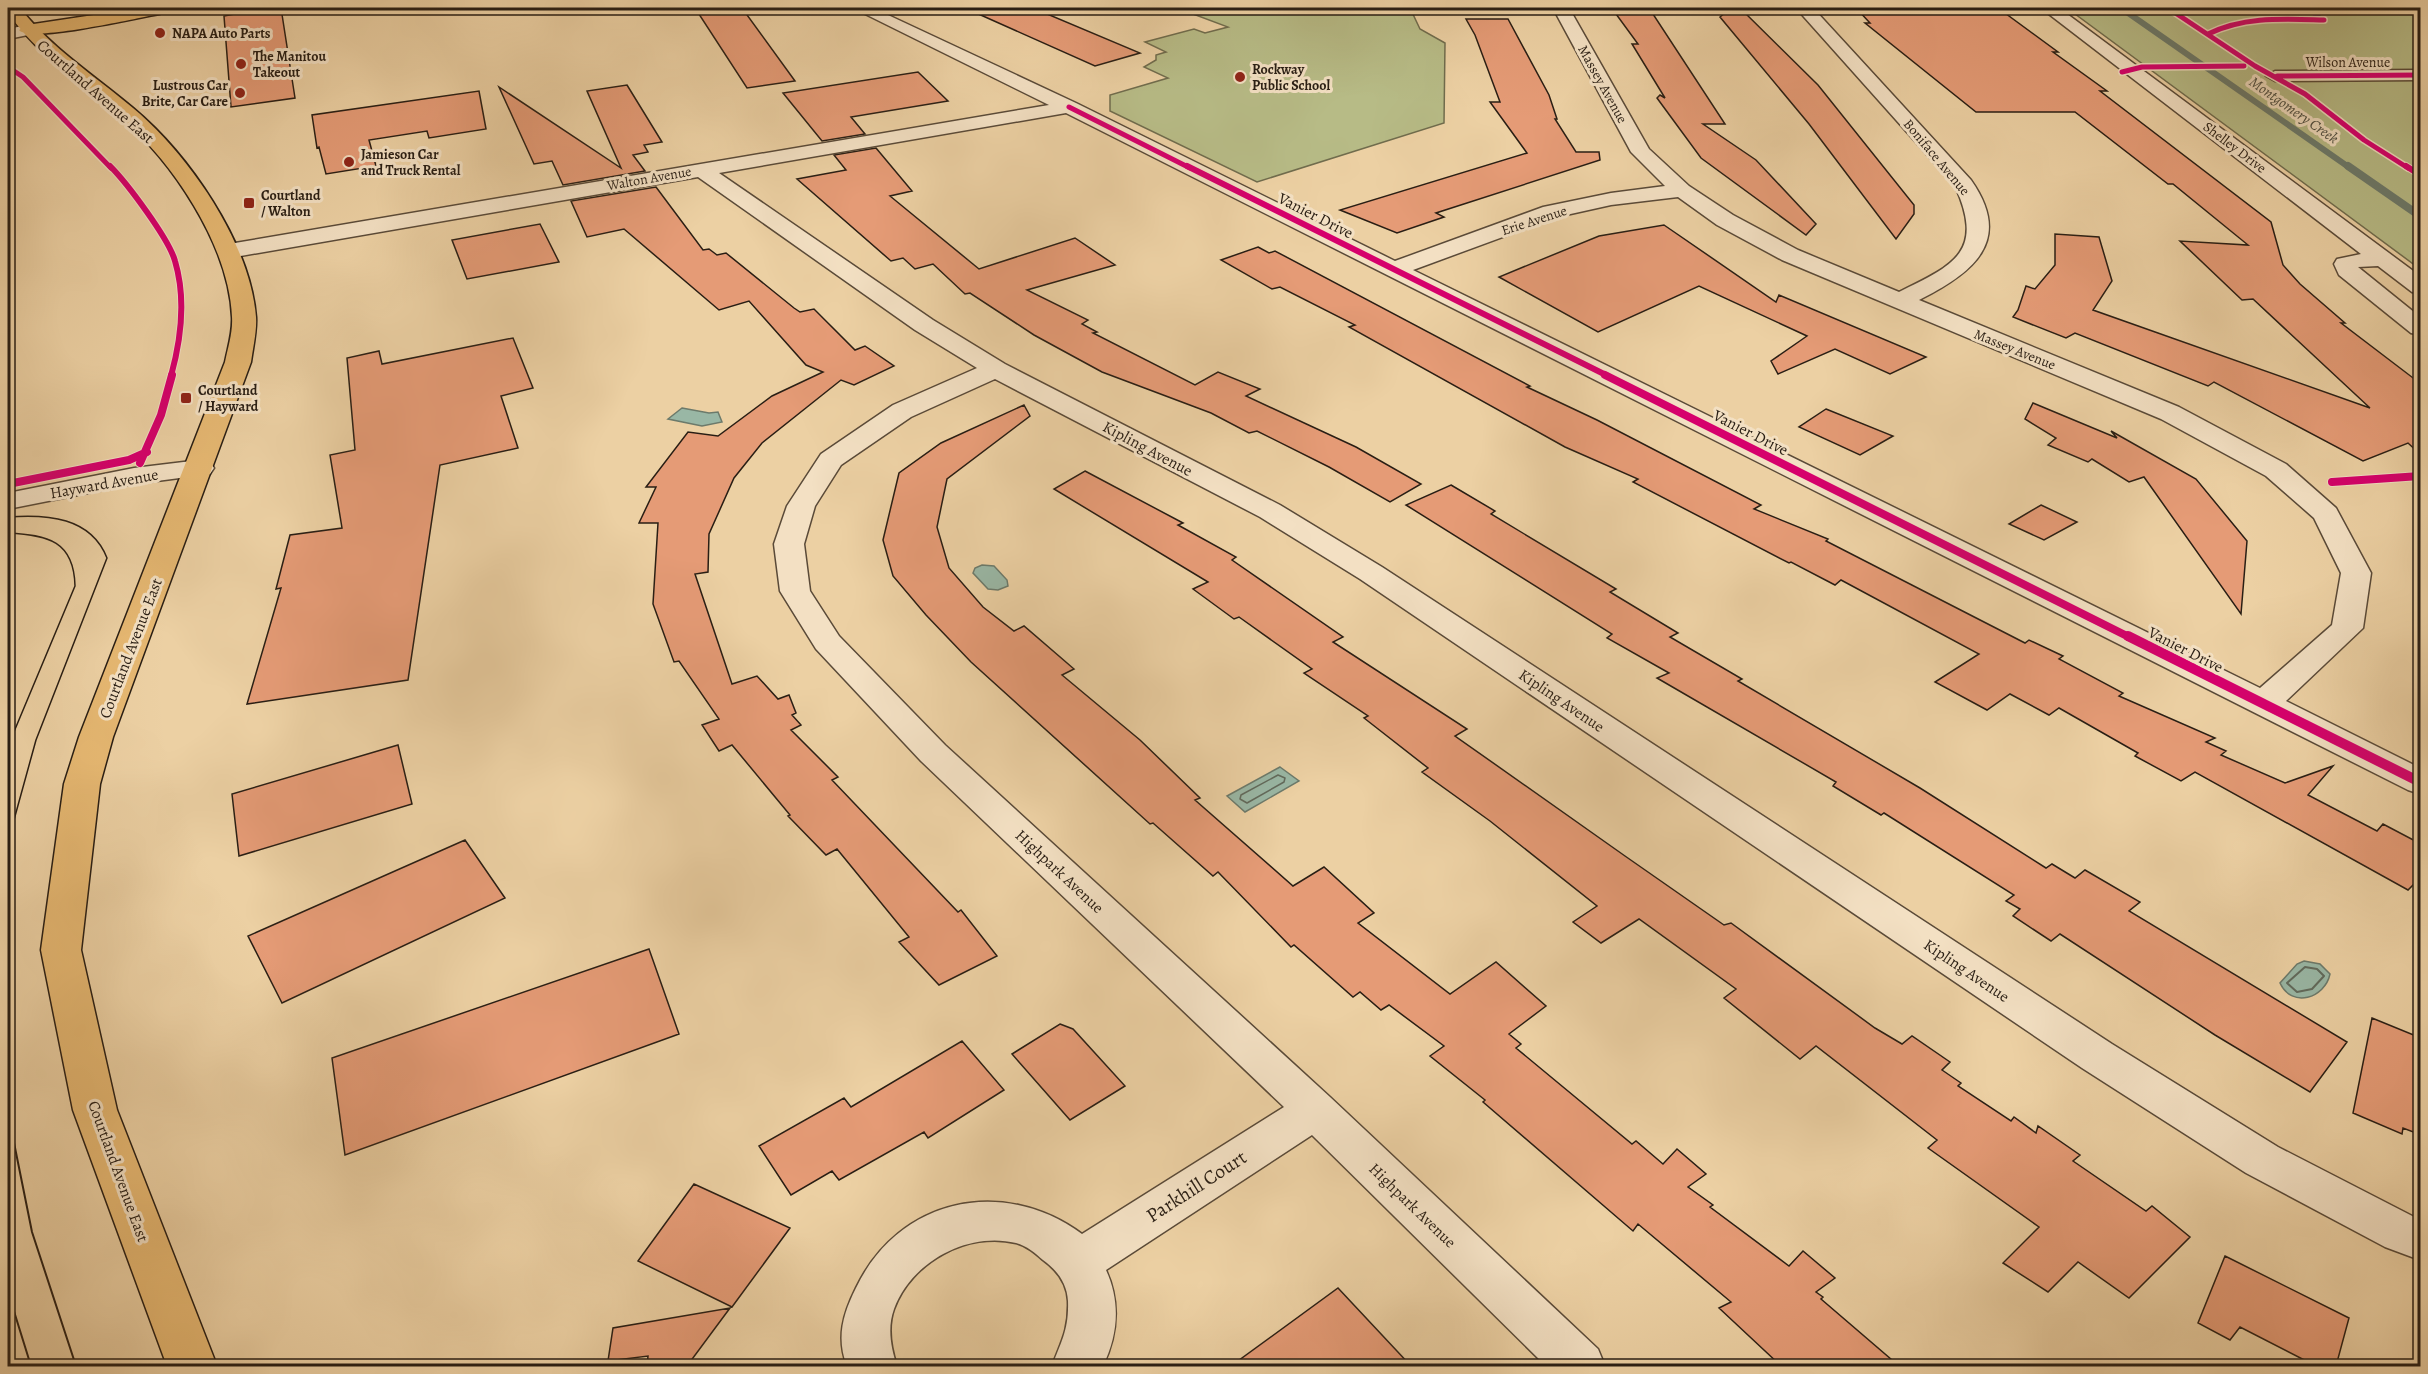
<svg xmlns="http://www.w3.org/2000/svg" width="2428" height="1374" font-family="Alegreya,serif">
<style>
.green{fill:#b7bb86;stroke:#706c4d;stroke-width:1.5}
.water{fill:#99b7a5;stroke:#6c7a6b;stroke-width:1.5}
.lines{fill:none;stroke-linecap:round;stroke-linejoin:round}
.shore-far1{stroke:#616a5c;stroke-width:1.5}
.shore{stroke:#616a5c;stroke-width:2}
.stream-far1{stroke:#6c7a6b;stroke-width:6}
.stream{stroke:#6c7a6b;stroke-width:8}
.building{fill:#e59b76;stroke:#291e14;stroke-width:1.5}
.minor-casing{stroke:#5a4a38;stroke-width:3}
.major-casing{stroke:#291e14;stroke-width:3}
.highway-casing{stroke:#291e14;stroke-width:3}
.minor{fill:#f3e0c3;fill-rule:evenodd}
.major{fill:#e6b872;fill-rule:evenodd}
.highway{fill:#e6b872;fill-rule:evenodd}
.tram-far1{stroke:#291e14;stroke-width:1.5}
.tram{stroke:#291e14;stroke-width:2}
.quiet{stroke:#8e44ad;stroke-width:4;stroke-dasharray:8 4;stroke-linecap:butt}
.cycleway-far3-casing{stroke:#f3e0c3;stroke-width:8}
.cycleway-far2-casing{stroke:#f3e0c3;stroke-width:8}
.cycleway-far1-casing{stroke:#f3e0c3;stroke-width:10}
.cycleway-casing{stroke:#f3e0c3;stroke-width:14}
.cycleway-far3{stroke:#d6006c;stroke-width:5}
.cycleway-far2{stroke:#d6006c;stroke-width:6}
.cycleway-far1{stroke:#d6006c;stroke-width:8}
.cycleway{stroke:#d6006c;stroke-width:10}
.poi-dot{fill:#8f2418;stroke:#f3e0c3;stroke-width:2}
.labels{text-anchor:middle;stroke-width:6;stroke-linejoin:round;paint-order:stroke}
.far-poi-label{font-size:14px;font-weight:bold;fill:#291e14;stroke:#f3e0c3;text-anchor:start}
.far-street-label{font-size:14px;fill:#291e14;stroke:#f3e0c3}
.far-water-label{font-size:15px;font-style:italic;fill:#4b4c40;stroke:#f3e0c3}
.street-label{font-size:16px;fill:#291e14;stroke:#f3e0c3}
.near-street-label{font-size:20px;fill:#291e14;stroke:#f3e0c3}
</style>
<rect width="100%" height="100%" fill="#ecd0a3"/>
<filter id="stains"><feTurbulence type="fractalNoise" baseFrequency=".00333" numOctaves="4"/><feColorMatrix values="0 0 0 0 .2 0 0 0 0 .09 0 0 0 0 .02 0 0 0 .5 -.17"/></filter>
<radialGradient id="worn" r=".72"><stop offset=".6" stop-color="#630" stop-opacity="0"/><stop offset="1" stop-color="#630" stop-opacity=".3"/></radialGradient>
<path class="green" d="M1177,8H1410L1420,29L1445,43L1444,123L1257,182L1110,111V95L1168,78L1144,67L1156,60V55L1166,52L1145,42L1194,29L1205,33L1228,27Z
M2067,8H2420V269Z"/>
<path class="water" d="M682,408L709,413L718,412L722,422L702,426L668,419Z
M982,565L994,566L1007,580L1008,586L998,590L988,589L973,573L975,568Z
M1280,767L1299,781L1245,812L1227,796Z
M2304,961L2320,964L2330,974C2325,998 2292,1009 2280,983L2297,964Z"/>
<g class="lines">
<path class="shore-far1" d="M1278,775L1285,778L1284,782L1247,803L1240,799L1241,795Z"/>
<path class="shore" d="M2305,967L2317,969L2324,976L2312,989L2297,992L2287,983Z"/>
<path class="stream-far1" d="M2121,8L2350,168"/>
<path class="stream" d="M2348,166L2420,216"/>
</g>
<path class="building" d="M267,8H281L295,98L231,107L224,16Z
M695,8H742L795,81L747,88Z
M965,8H1033L1140,53L1095,66Z
M1731,8H1740L1818,85L1914,205V214L1896,239L1809,124L1720,17Z
M1856,8H1998L2058,52H2053L2107,91H2100L2271,222L2283,265L2300,284L2345,323H2341L2421,384V455L2408,443L2363,461L2214,382L2208,386L2075,333L2066,338L2013,317L2018,310L2026,286L2035,289L2055,265V234L2099,237L2112,281L2093,310L2370,408L2253,299L2242,300L2180,241L2248,245L2173,184H2168L2075,112H1976L1865,23H1870Z
M1616,14H1653L1725,124H1703L1756,160L1816,224L1806,235L1701,158L1657,98L1660,95L1665,98L1632,44H1638Z
M1466,19H1508L1549,95L1557,119H1555L1576,152H1599L1600,160L1436,213L1444,217L1397,233L1340,210L1527,153L1490,102H1500L1475,35Z
M918,72L948,101L851,117L865,134L822,141L783,93Z
M627,85L662,142L644,145L648,152L633,155L645,171L563,185L552,161L534,164L499,87L621,168L587,91Z
M479,91L486,129L429,138L427,131L369,140L376,166L326,174L319,147L317,148L312,115Z
M876,148L912,191L890,196L979,269L1075,238L1115,265L1027,290L1088,320L1082,324L1097,332L1093,333L1195,385L1218,372L1260,389L1246,396L1356,447L1421,484L1390,502L1329,467L1257,431L1249,433L1211,413L1102,372L1034,335L970,293L965,294L933,264L915,269L903,258L891,261L797,179L846,170L834,155Z
M656,187L703,250L709,249L717,255L726,253L794,308L800,312L814,309L855,350L865,346L894,366L854,385L841,380L762,443L734,478L709,534L708,572L695,574L732,684L757,676L778,699L789,695L796,713L792,715L801,725L791,730L838,777L832,780L958,912L961,910L997,956L939,985L899,942L909,937L837,849L826,855L788,816L790,815L732,745L719,751L702,725L719,719L679,661L674,662L653,604L658,523H639L656,487H646L688,432L718,436L772,396L823,372L806,365L749,301L719,310L624,229L587,237L571,201Z
M540,224L559,262L467,279L452,240Z
M1664,225L1776,302L1779,295L1926,357L1890,374L1835,349L1778,374L1771,361L1807,336L1699,286L1598,332L1499,277L1599,236Z
M1258,247L1269,253L1275,251L1530,386L1527,387L1597,420L1761,505L1754,509L1828,539L1826,541L2025,643L2029,640L2063,656L2059,659L2123,693L2119,696L2215,738L2206,742L2226,751L2221,755L2285,783L2333,766L2308,795L2377,831L2383,824L2421,844V877L2408,890L2195,772L2181,781L2135,756L2138,753L2059,708L2049,715L2010,694L1987,710L1935,682L1979,654L1841,580L1835,585L1791,562L1789,563L1633,482L1638,479L1565,447L1349,327L1355,325L1280,287L1272,289L1221,260Z
M513,338L533,388L501,396L518,448L440,465L408,680L247,704L281,588L276,589L290,535L342,528L330,455L355,450L347,358L379,351L382,364Z
M2033,403L2117,438L2111,431L2196,479L2247,541L2241,614L2144,477L2129,482L2092,459L2088,462L2048,445L2056,438L2025,419Z
M1024,405L1030,416L947,479L937,527L949,568L983,607L1014,631L1024,626L1074,669L1062,675L1140,740L1200,798L1195,800L1293,886L1324,867L1374,913L1358,923L1450,994L1496,962L1546,1006L1509,1034L1521,1044L1516,1048L1632,1144L1636,1141L1663,1164L1677,1149L1706,1174L1688,1187L1713,1205L1710,1207L1789,1266L1803,1251L1835,1278L1816,1292L1823,1297L1821,1299L1899,1366H1781L1719,1308L1731,1302L1638,1224L1633,1231L1483,1102L1485,1100L1430,1056L1444,1046L1389,1005L1381,1010L1360,992L1353,997L1294,945L1291,947L1218,872L1213,876L1153,823L1150,824L971,662L926,615L893,576L883,540L899,473L941,443Z
M1826,409L1893,436L1860,455L1799,427Z
M1085,471L1183,523L1178,525L1236,557L1232,560L1343,637L1333,642L1467,729L1455,736L1625,856L1724,925L1731,923L1875,1028L1902,1044L1912,1036L1950,1062L1942,1070L1961,1083L1958,1086L2011,1121L2014,1117L2036,1133L2038,1126L2080,1155L2073,1161L2146,1211L2152,1206L2190,1237L2129,1298L2078,1262L2048,1292L2003,1263L2039,1227L1928,1148L1937,1140L1816,1046L1800,1059L1724,998L1736,989L1639,919L1601,943L1573,922L1597,906L1490,821L1422,772L1428,768L1364,718L1368,716L1304,673L1312,669L1239,617L1234,619L1193,589L1208,582L1054,489Z
M1451,485L1495,511L1491,514L1616,589L1610,592L1678,633L1670,637L1742,679L1738,681L1920,788L2046,868L2052,864L2075,878L2085,870L2140,902L2129,911L2347,1042L2310,1092L2215,1035L2060,934L2051,941L2013,916L2020,909L2006,901L2014,895L1884,813L1881,815L1833,786L1836,782L1657,678L1669,673L1607,638L1612,634L1406,505Z
M2041,505L2077,522L2044,540L2009,524Z
M398,745L412,804L239,856L232,794Z
M465,840L505,898L282,1003L248,936Z
M649,949L679,1034L345,1155L332,1058Z
M2372,1018L2421,1038V1135L2403,1128L2402,1134L2353,1113Z
M1060,1024L1073,1029L1125,1086L1070,1120L1012,1054Z
M962,1041L1004,1090L928,1138L924,1132L839,1180L832,1171L791,1195L759,1146L844,1098L851,1107Z
M694,1184L790,1228L732,1307L638,1261Z
M2225,1256L2349,1318L2336,1366H2316L2240,1327L2230,1340L2198,1323Z
M1338,1288L1411,1366H1231Z
M730,1308L687,1366H647L648,1356L608,1361L613,1328Z"/>
<g class="lines">
<g class="minor-casing">
<path id="minor" d="M853,8H873L1076,103L1395,261L1543,207L1611,193L1665,186L1631,152L1553,8H1569L1649,149L1689,186L1733,215L1798,250L1899,292C1954,265 1985,252 1955,186L1796,8H1813L1971,180C2014,241 1973,273 1919,300L2179,407L2286,464L2336,508L2371,573L2363,628L2286,701L2420,768V794L2408,790L1066,113L719,173L933,320L1005,364L1280,505L1382,567L2112,1044L2278,1147L2420,1220V1260L2385,1247L2246,1173L2082,1068L1360,579L1260,517L995,379L911,417L841,465L815,506L804,544L810,591L839,636L945,745L1330,1097L1598,1349L1605,1366H1546L1312,1135L1106,1270C1121,1303 1118,1334 1103,1366H1052C1061,1342 1069,1330 1068,1301C1067,1283 1057,1270 1043,1260C1035,1253 1027,1246 1016,1243C968,1231 911,1262 894,1309C887,1328 891,1348 897,1366H847C836,1338 843,1314 856,1288C899,1198 1003,1176 1082,1234L1284,1107L921,761L816,649L780,591L774,544L787,506L821,454L893,405L977,368L915,330L698,177L229,258L221,256L218,251L221,246L229,244L1049,105ZM1678,197L1717,225L1782,260L2161,419L2266,476L2314,518L2341,573L2332,625L2260,688L1413,270L1557,217L1611,205Z
M2041,8H2059L2420,276V294L2412,292L2378,266L2358,267L2420,317V335L2411,333L2339,275L2334,264L2337,259L2361,254Z
M27,25L33,26L35,30L33,34L8,39V29Z
M2420,70V80L2275,81L2266,76L2275,71Z
M200,460L210,462L214,468L210,474L134,484L8,509V493L134,468Z"/>
</g>
<g class="major-casing">
<path id="major" d="M8,8H20C52,49 94,75 133,108C188,154 250,242 256,317C257,331 253,347 251,362L113,737L100,784L81,950L117,1110L217,1366H167L73,1110L41,950L64,784L79,737L225,362C228,347 233,332 232,317C229,245 172,160 118,115C79,82 38,55 8,13Z"/>
</g>
<g class="highway-casing">
<path id="highway" d="M140,8H172L164,13C143,17 29,43 19,30L27,25Z"/>
</g>
<use href="#minor" class="minor"/>
<use href="#major" class="major"/>
<use href="#highway" class="highway"/>
<path class="tram-far1" d="M8,517C47,514 91,517 107,558L36,740L9,838L8,856
M8,533C48,535 74,541 75,586L8,746"/>
<path class="tram" d="M8,1113L32,1232L76,1366
M8,1292L31,1366"/>
<path class="quiet" d="M2303,8L2321,18"/>
<g class="cycleway-far3-casing">
<path id="cycleway-far3" d="M2168,8L2255,66L2305,94L2364,140L2408,168
M2208,34C2245,16 2284,19 2324,20
M8,67L23,77L111,168
M2122,72L2142,67L2244,66
M2277,76L2420,75
M1069,107L1190,168"/>
</g>
<g class="cycleway-far2-casing">
<path id="cycleway-far2" d="M110,166C127,183 169,239 175,261C186,298 181,340 171,376
M1187,166L1608,376
M2406,166L2420,175"/>
</g>
<g class="cycleway-far1-casing">
<path id="cycleway-far1" d="M1605,375L2131,638
M140,463L161,415L172,375
M2332,482L2420,476
M8,484L129,460L147,452"/>
</g>
<g class="cycleway-casing">
<path id="cycleway" d="M2128,636L2420,782"/>
</g>
<use href="#cycleway-far3" class="cycleway-far3"/>
<use href="#cycleway-far2" class="cycleway-far2"/>
<use href="#cycleway-far1" class="cycleway-far1"/>
<use href="#cycleway" class="cycleway"/>
</g>
<g class="poi-dot">
<circle cx="160" cy="33" r="6"/>
<circle cx="241" cy="64" r="6"/>
<circle cx="1240" cy="77" r="6"/>
<circle cx="240" cy="93" r="6"/>
<circle cx="349" cy="162" r="6"/>
<rect x="243" y="197" width="12" height="12" rx="3"/>
<rect x="180" y="392" width="12" height="12" rx="3"/>
</g>
<g class="labels">
<g class="far-poi-label">
<text x="172" y="38">NAPA Auto Parts</text>
<text x="253" y="61">The Manitou<tspan x="253" dy="16">Takeout</tspan></text>
<text x="1252" y="74">Rockway<tspan x="1252" dy="16">Public School</tspan></text>
<text x="228" y="90" text-anchor="end">Lustrous Car<tspan x="228" dy="16">Brite, Car Care</tspan></text>
<text x="361" y="159">Jamieson Car<tspan x="361" dy="16">and Truck Rental</tspan></text>
<text x="261" y="200">Courtland<tspan x="261" dy="16">/ Walton</tspan></text>
<text x="198" y="395">Courtland<tspan x="198" dy="16">/ Hayward</tspan></text>
</g>
<g class="far-street-label">
<text x="2348" y="67">Wilson Avenue</text>
<text transform="translate(1603 84) rotate(61)" y="5">Massey Avenue</text>
<text transform="translate(2235 147) rotate(37)" y="5">Shelley Drive</text>
<text transform="translate(1937 157) rotate(50)" y="5">Boniface Avenue</text>
<text transform="translate(649 178) rotate(-10)" y="5">Walton Avenue</text>
<text transform="translate(1534 220) rotate(-18)" y="5">Erie Avenue</text>
<text transform="translate(2015 349) rotate(22)" y="5">Massey Avenue</text>
</g>
<g class="far-water-label">
<text transform="translate(2294 110) rotate(35)" y="5">Montgomery Creek</text>
</g>
<g class="street-label">
<text transform="translate(96 91) rotate(41)" y="6">Courtland Avenue East</text>
<text transform="translate(1316 215) rotate(27)" y="6">Vanier Drive</text>
<text transform="translate(1751 432) rotate(27)" y="6">Vanier Drive</text>
<text transform="translate(1148 448) rotate(28)" y="6">Kipling Avenue</text>
<text transform="translate(104 483) rotate(-10)" y="6">Hayward Avenue</text>
<text transform="translate(130 648) rotate(-69)" y="6">Courtland Avenue East</text>
<text transform="translate(2186 649) rotate(27)" y="6">Vanier Drive</text>
<text transform="translate(1562 700) rotate(34)" y="6">Kipling Avenue</text>
<text transform="translate(1060 871) rotate(43)" y="6">Highpark Avenue</text>
<text transform="translate(1967 970) rotate(34)" y="6">Kipling Avenue</text>
<text transform="translate(119 1171) rotate(70)" y="6">Courtland Avenue East</text>
<text transform="translate(1413 1205) rotate(44)" y="6">Highpark Avenue</text>
</g>
<g class="near-street-label">
<text transform="translate(1196 1186) rotate(-33)" y="7">Parkhill Court</text>
</g>
</g>
<rect width="2428" height="1374" fill="none" stroke="#ecd0a3" stroke-width="30"/>
<rect x="9" y="9" width="2410" height="1356" fill="none" stroke="#291e14" stroke-width="3"/>
<rect x="15" y="15" width="2398" height="1344" fill="none" stroke="#291e14" stroke-width="1.5"/>
<rect width="100%" height="100%" filter="url(#stains)"/>
<rect width="100%" height="100%" fill="url(#worn)"/>
</svg>
